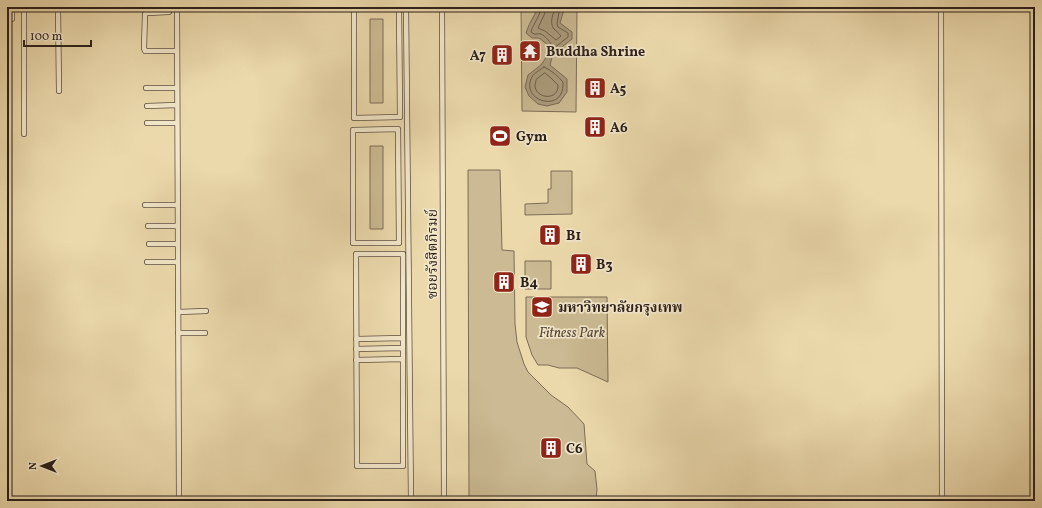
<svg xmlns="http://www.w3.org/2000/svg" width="1042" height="508" font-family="Vollkorn,'Noto Serif Thai',serif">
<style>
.green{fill:#cbba93;stroke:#7c6d57}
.water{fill:#aa9a7b;stroke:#786955}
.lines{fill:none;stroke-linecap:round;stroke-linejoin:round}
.shore{stroke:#6b5d4b;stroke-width:1}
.minor-casing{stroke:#5c4e3f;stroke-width:6}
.minor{stroke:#f2e6c9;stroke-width:4.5}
.labels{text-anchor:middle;stroke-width:3.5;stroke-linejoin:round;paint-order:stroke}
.poi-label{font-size:14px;font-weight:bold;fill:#2c201b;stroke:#f2e6c9;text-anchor:start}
.street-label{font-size:14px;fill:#2c201b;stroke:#f2e6c9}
.park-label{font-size:14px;font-style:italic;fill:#544639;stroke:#f2e6c9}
</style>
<rect width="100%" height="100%" fill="#ebd9ac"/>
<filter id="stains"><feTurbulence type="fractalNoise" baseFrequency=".005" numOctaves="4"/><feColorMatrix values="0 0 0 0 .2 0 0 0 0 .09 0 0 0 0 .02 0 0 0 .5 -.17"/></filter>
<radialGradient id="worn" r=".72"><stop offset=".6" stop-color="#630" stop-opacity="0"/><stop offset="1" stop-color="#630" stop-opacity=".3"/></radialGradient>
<path class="green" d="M521,7H577L576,112L522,111Z
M370,19H383V103H370Z
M370,146H383V229H370Z
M468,170H500L502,250L514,251L515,324L517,342L524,364L528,372L551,395L568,407L584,424L587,464L595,471L597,489L596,501H469Z
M551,171H572V214L525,215V204L548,203V189H551Z
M525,261H551V289H525Z
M526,297H607L608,382L577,368H559L548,365H538L532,355L526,337Z"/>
<path class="water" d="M536,7H566L563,13L560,23L572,32V39L553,54L550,65L567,79V92L559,103L547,106L538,104L529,96L525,87L528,75L541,65L547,56L548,45L539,38H532L526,33L529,25L537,10Z"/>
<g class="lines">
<path class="shore" d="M540,7C542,15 533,23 531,32C536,36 536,33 541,34C545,36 551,42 552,47L554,48L568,37V33L558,27L557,24L559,12L561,7
M545,7V13L538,28L545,31L556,40L560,37L561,36C559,33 556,31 554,29C549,23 553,13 556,7
M544,67C551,70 558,76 563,82C565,112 526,103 530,83C530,82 531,78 532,77C534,73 540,70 544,67Z
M545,73L551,78L558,85C559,101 536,99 535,86C535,85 536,81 536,80Z"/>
<g class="minor-casing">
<path id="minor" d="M24,7V134
M58,7L59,91
M177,7L179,501
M354,7V118L400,117L399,7
M406,7L411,501
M442,7L444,501
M941,7L942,501
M169,12L147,13L145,14L144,48L145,51H177
M7,20L12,19V7
M146,88H177
M147,106L177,105
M147,123H177
M398,129L399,243H353V130Z
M145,205H178
M148,226H178
M149,244H178
M356,254H403V466H357Z
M147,262H178
M178,312L206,311
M178,333H205
M356,339L403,338
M356,349L403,348
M356,360L403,359"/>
</g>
<use href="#minor" class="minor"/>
</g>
<defs>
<g id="temple-square" transform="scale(1.15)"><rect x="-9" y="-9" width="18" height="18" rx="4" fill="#8f2418" stroke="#f2e6c9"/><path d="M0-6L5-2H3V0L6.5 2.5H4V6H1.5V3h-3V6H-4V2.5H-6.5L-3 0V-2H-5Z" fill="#fff"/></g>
<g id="building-square" transform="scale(1.15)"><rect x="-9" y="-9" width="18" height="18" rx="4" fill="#8f2418" stroke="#f2e6c9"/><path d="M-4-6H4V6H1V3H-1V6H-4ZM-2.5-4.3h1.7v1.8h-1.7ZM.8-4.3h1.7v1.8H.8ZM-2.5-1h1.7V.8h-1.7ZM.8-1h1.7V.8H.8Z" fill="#fff"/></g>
<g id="stadium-square" transform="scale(1.15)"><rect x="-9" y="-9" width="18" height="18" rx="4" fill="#8f2418" stroke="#f2e6c9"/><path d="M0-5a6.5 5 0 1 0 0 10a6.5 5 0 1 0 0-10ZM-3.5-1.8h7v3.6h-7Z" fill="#fff"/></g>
<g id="university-square" transform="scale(1.15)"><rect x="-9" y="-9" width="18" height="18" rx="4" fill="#8f2418" stroke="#f2e6c9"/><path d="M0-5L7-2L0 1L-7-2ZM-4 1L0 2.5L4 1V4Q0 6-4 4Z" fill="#fff"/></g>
</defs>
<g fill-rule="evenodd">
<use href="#temple-square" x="530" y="51"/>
<use href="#building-square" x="502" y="55"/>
<use href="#building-square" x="595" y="88"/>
<use href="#building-square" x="595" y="127"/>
<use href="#stadium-square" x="500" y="136"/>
<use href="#building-square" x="550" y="235"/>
<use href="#building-square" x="581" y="264"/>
<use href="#building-square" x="504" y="282"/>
<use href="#university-square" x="542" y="307"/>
<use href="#building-square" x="551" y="448"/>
</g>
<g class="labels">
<g class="poi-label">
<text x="546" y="56">Buddha Shrine</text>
<text x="486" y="60" text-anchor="end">A7</text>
<text x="610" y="93">A5</text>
<text x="610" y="132">A6</text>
<text x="516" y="141">Gym</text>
<text x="566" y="240">B1</text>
<text x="596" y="269">B3</text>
<text x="520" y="287">B4</text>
<text x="558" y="312">มหาวิทยาลัยกรุงเทพ</text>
<text x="566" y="453">C6</text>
</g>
<g class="street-label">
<text transform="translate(432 254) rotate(-90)" y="5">ซอยรังสิตภิรมย์</text>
</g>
<g class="park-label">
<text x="572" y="337">Fitness Park</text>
</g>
</g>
<rect width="1042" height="508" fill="none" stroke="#ebd9ac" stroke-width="24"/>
<rect x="8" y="8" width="1026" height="492" fill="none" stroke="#2c201b" stroke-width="2"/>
<rect x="12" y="12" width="1018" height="484" fill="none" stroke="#2c201b"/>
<g transform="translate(42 466) rotate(270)" stroke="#f2e6c9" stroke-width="3" paint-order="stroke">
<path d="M0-3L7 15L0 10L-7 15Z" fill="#2c201b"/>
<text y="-6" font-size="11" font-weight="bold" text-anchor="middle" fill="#2c201b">N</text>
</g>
<path d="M24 40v6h67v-6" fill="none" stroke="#2c201b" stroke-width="2"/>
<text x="30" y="40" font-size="12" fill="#2c201b" stroke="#f2e6c9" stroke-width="3" paint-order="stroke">100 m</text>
<rect width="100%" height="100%" filter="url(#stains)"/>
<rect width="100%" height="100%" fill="url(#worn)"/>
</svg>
